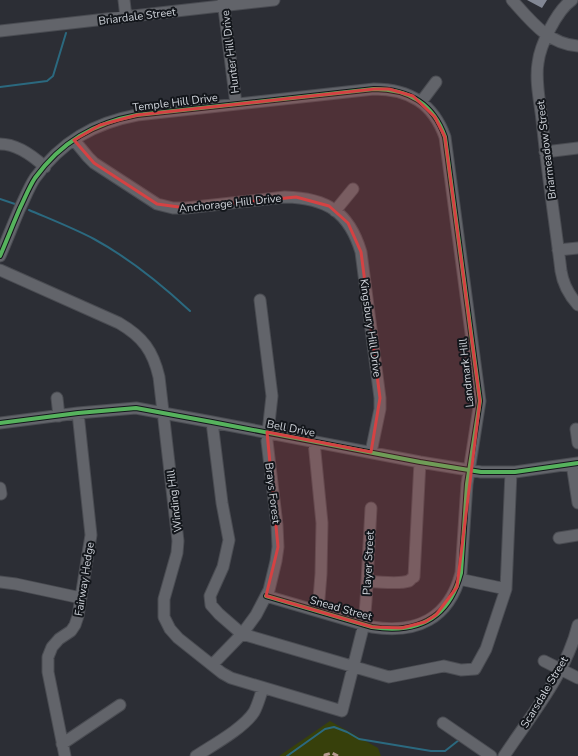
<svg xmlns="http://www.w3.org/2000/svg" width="578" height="756" font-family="'Nunito Sans',sans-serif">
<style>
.green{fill:#37400b}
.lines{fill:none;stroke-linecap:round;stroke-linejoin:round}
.stream{stroke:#2b697f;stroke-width:2}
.building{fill:#828794}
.minor-casing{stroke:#4a4c52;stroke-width:13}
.minor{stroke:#62646a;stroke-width:11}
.quiet{stroke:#b69a8f;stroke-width:3;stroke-dasharray:6 3;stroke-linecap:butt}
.cycleway-casing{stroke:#13161b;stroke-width:6}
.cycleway{stroke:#56b35d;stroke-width:4}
.marked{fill:#d54243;fill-opacity:0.2;stroke:#d54243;stroke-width:3;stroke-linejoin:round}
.labels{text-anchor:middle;stroke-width:4;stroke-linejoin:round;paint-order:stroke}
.street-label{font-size:11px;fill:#d0d4db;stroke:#13161b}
</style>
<rect width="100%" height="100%" fill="#2c2e35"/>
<path class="green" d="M330,721L378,748L381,756H279Z"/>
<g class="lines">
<path class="stream" d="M0,87L47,81L53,76L66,33
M0,199L15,204
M29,210C50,219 73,228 94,239C129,258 161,284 190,311
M287,756L325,729L334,727L347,732L359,739L431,751H445L459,740"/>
</g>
<path class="building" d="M527,0H547L542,8Z"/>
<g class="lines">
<g class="minor-casing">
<path id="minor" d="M124,0L126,17
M223,0L236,104
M512,0C531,21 548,44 578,46
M572,0C557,10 540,45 538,63C535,81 540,102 542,120C547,171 555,221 561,271C563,284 569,295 578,305
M0,31L274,0
M421,102L436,82
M74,140L88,157L94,163L157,204L173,208H186L285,197C327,198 349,212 361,252L380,398V409L371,452
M0,144C17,144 32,155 45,167
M545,152L578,148
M335,211L353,189
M558,250L578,248
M0,256C7,240 13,224 20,208C25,198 29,187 35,178C61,142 94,123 137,115L374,89C409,89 433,103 445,137L480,401L467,484L461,573C449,619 417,634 372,627L266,596
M0,270L119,323C143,337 153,351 159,377L178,541L177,553L164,599V617L170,629L178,638L222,673L231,678L342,711L364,624L366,601L371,508
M57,398L59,416
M212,422L222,503L229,540L223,567L210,596L211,605L219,614L242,634L389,677L444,666L461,670L475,669L486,649L506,589L511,472
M0,423L78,413L136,408L212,422L420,462L481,472H515L578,463
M576,429L578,443
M314,442L322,523L321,574L318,611
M572,464L578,503
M0,488L1,494
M559,538L578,535
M459,579L506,589
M367,581C377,582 400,584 409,581C410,580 413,577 414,577L420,462
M0,582L16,584L81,598
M544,661L578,678
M212,665L242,634L256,615L269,590L276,561L278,547L277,525L267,441L272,396L260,300
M443,723L491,756
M62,744L120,705
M65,756L48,672V657L52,647L59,639L71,631L75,625L78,616L91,535L78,413
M196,756C213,745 244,728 254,712C258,705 260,696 263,688
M504,756C531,715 566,674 578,625"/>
</g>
<use href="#minor" class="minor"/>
<path class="quiet" d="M325,756V755L332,753L338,756"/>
<g class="cycleway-casing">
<path id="cycleway" d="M0,256C7,240 13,224 20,208C25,198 29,187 35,178C61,142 94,123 137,115L374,89C409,89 433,103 445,137L480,401L467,484L461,573C449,619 417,634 372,627L266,596
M0,423L78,413L136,408L212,422L420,462L481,472H515L578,463"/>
</g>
<use href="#cycleway" class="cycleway"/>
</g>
<path class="marked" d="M374,89H389L413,96L435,117L445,137L480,401L457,587L436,615L425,622L402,628L372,627L266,596L278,547L267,432L371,452L380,398L361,252L348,223L329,206L296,197L186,208L157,204L94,163L74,140L100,125L137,115Z"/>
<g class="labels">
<g class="street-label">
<text transform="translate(137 16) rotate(-7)" y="4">Briardale Street</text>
<text transform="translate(230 52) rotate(-97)" y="4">Hunter Hill Drive</text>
<text transform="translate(175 102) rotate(-7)" y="4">Temple Hill Drive</text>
<text transform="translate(546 150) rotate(-97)" y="4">Briarmeadow Street</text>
<text transform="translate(230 203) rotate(-6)" y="4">Anchorage Hill Drive</text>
<text transform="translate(371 328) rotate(82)" y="4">Kingsbury Hill Drive</text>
<text transform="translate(466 373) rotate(-96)" y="4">Landmark Hill</text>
<text transform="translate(291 428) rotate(11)" y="4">Bell Drive</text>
<text transform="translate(273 493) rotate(83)" y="4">Brays Forest</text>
<text transform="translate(174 501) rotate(-97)" y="4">Winding Hill</text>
<text transform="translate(368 563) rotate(-87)" y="4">Player Street</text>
<text transform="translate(84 579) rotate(-81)" y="4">Fairway Hedge</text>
<text transform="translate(341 608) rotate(16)" y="4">Snead Street</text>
<text transform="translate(544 692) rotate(-59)" y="4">Scarsdale Street</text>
</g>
</g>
</svg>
